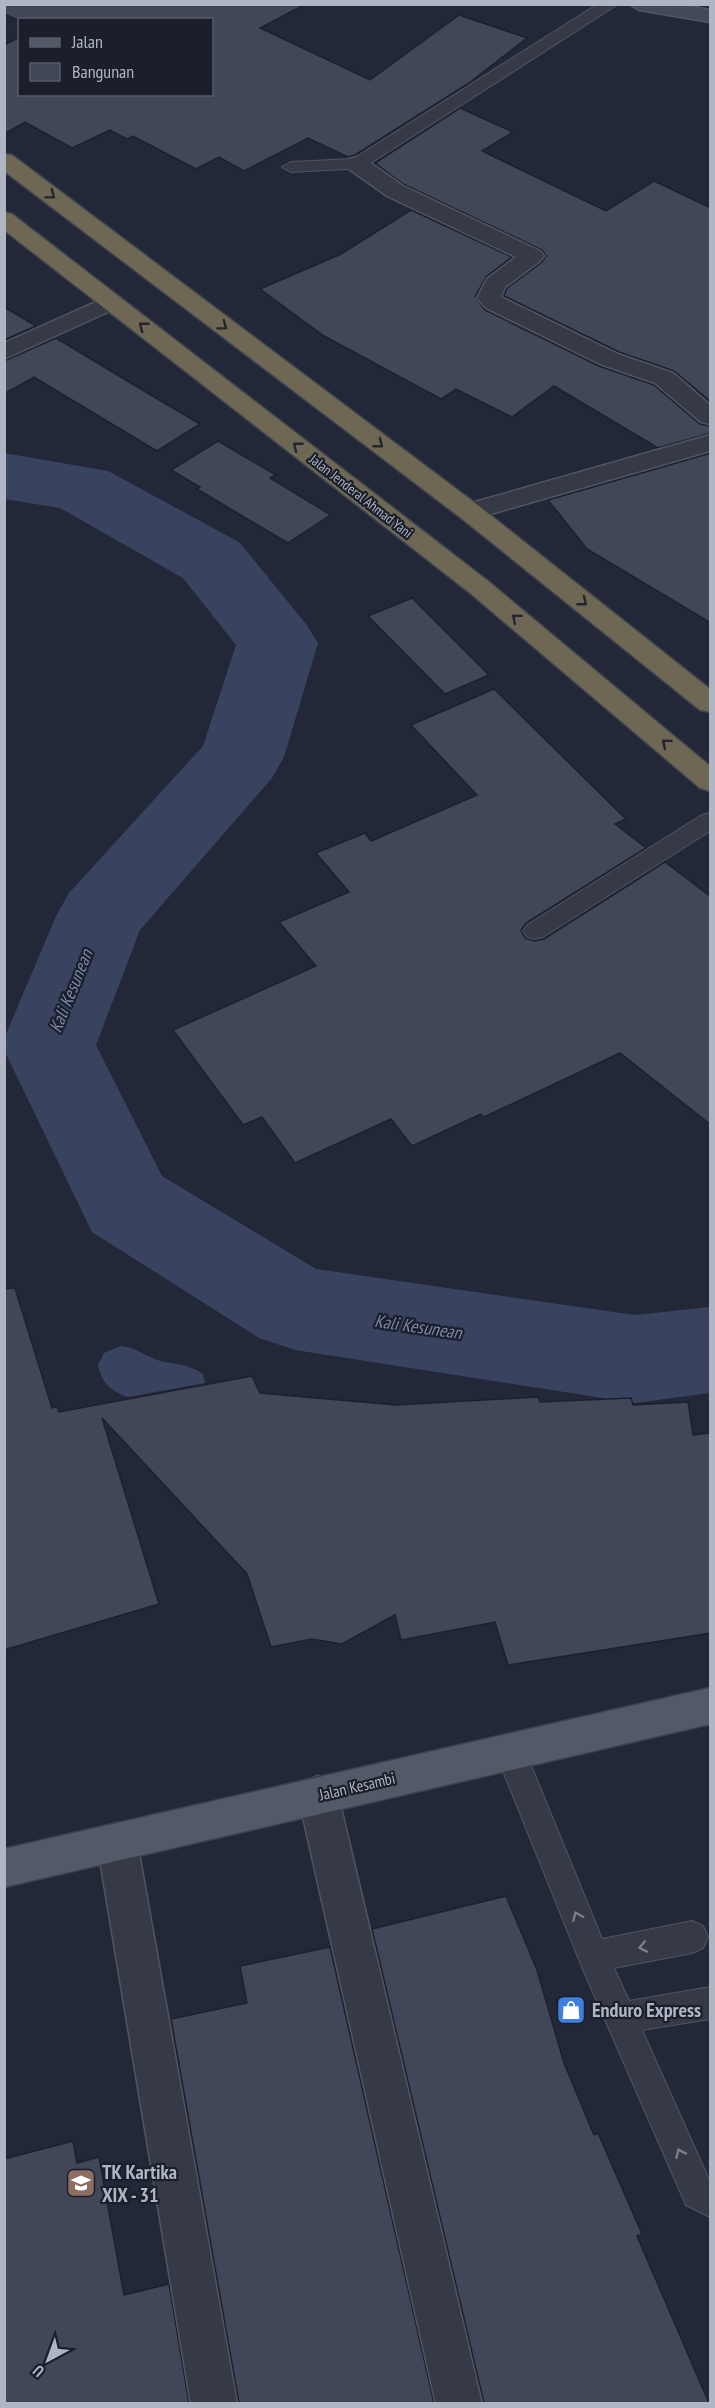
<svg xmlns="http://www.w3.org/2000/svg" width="715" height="2408" font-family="'PT Sans Narrow',sans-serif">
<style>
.water{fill:#39435f}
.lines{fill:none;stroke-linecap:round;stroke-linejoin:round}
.river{fill:#39435f;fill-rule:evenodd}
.building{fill:#414758;stroke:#1d212e;stroke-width:1.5}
.lane-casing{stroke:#505562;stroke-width:2}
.street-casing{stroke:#505562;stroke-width:3}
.secondary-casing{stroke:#505562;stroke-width:3}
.primary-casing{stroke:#3f4351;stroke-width:3}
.highway-casing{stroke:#3d424f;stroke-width:3}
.lane{fill:#363a47;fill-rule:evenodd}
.street{fill:#363a47;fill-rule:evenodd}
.secondary{fill:#44495a;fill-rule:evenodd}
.primary{fill:#545967;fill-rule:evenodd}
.highway{fill:#6d6753;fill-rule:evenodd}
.oneway{stroke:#232630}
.oneway2{stroke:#797e8c}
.labels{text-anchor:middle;stroke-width:4.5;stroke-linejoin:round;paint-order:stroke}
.far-street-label{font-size:14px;fill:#b0b5c4;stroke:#1b1f2c}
.street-label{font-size:16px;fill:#b0b5c4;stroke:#1b1f2c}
.water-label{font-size:18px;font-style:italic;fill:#7b87aa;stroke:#1b1f2c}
.near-poi-label{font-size:20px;font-weight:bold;fill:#b0b5c4;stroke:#1b1f2c;text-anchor:start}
</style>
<rect width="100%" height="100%" fill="#222837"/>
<path class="water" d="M120,1346C136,1347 143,1355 157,1360C174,1365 188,1363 203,1374L205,1383L128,1397C110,1391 102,1383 98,1365L104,1353Z"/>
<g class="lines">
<path class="river" d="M4,453L108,471L239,542L306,624L318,643L284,757L272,778L140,930L96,1045L162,1176L316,1269L635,1315L710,1307V1393L635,1403L295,1350L259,1338L92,1232L4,1050V1039L56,916L69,893L203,746L236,645L183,578L60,508L4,499Z"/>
</g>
<path class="building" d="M4,4H306L260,28L370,80L459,15L527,38L469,83L355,155L348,157L308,138L244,171L219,157L196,169L133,136L127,139L110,130L72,148L25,122L4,134V45L20,37V94H212V20L20,21L4,14Z
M460,108L513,132L482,151L606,211L654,181L711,208V402L674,371L619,352L504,296L507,288L542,262L546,256L542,250L403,184L375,163Z
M411,210L512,257L486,277L475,297L485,310L599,366L654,385L700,424L711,426V433L658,448L554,386L512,417L456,389L441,399L324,336L260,289L341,254Z
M4,307L36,326L4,340Z
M56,338L139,388L200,424L157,451L34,377L4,394V361Z
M218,441L276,475L270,478L331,515L288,543L197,489L200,487L171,470Z
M711,453V623L587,549L548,500Z
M412,598L489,675L445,694L368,616Z
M494,689L626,819L615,824L646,848L526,923L521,930L525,938L534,941L544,939L665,862L711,897V1125L620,1053L484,1117L481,1114L412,1146L391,1119L295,1163L262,1117L243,1125L173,1030L316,966L279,922L349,892L316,853L365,833L371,841L477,795L411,725Z
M15,1288L52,1408L57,1407L59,1412L252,1376L260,1393L396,1405L538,1397L540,1402L631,1398L633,1405L688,1402L693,1435L711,1433V1633L508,1665L495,1622L401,1640L395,1615L342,1644L312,1639L271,1647L247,1574L102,1418L159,1604L4,1650V1289Z
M506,1896L537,1970L564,2063L594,2135L598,2133L642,2234L637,2236L709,2403H484L372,1929Z
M330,1947L434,2403H239L171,2019L247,2003L240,1966Z
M73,2141L77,2163L99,2157L124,2295L169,2284L189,2403H4V2159Z"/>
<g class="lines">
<g class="lane-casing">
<path id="lane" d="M598,4H618L363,168L291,172L282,167L291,162L353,159Z
M710,813V831L543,937L535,939L527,937L523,931L527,925L702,815Z
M510,1737L521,1741L602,1939L692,1921L703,1926L708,1937L703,1948L692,1953L614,1968L629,2001L710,1987V2019L642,2030L710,2182V2217L686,2205L582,1967L495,1751L499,1741Z"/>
</g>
<g class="street-casing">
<path id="street" d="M357,157L365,159L403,186L540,251L544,256L540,261L505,287L501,297L618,354L673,373L710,405V424L701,422L655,383L600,364L486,308L477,298L487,279L516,257L387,196L349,169L346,164L349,159Z
M111,295L119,297L123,302L119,307L4,359V343Z
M710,435V451L470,520L461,518L457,512L461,506Z
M318,1776L332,1782L338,1795L482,2404H436L298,1795L304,1782Z
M117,1823L131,1829L137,1842L237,2404H191L97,1842L103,1829Z"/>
</g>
<g class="secondary-casing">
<path id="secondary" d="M629,4H678L710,10V22L639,10Z"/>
</g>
<g class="primary-casing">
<path id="primary" d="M710,1688V1724L4,1887V1849Z"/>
</g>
<g class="highway-casing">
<path id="highway" d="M4,154L12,155L479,506L710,689V712L700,710L461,518L4,171Z
M4,212L12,214L488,581L710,766V791L700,788L470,593L4,230Z"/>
</g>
<use href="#lane" class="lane"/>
<use href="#street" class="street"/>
<use href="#secondary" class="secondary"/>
<use href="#primary" class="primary"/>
<use href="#highway" class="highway"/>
</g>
<defs><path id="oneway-chevron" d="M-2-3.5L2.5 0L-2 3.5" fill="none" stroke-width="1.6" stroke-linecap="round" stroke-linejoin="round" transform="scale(1.5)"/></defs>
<g class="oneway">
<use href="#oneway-chevron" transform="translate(51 195) rotate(37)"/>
<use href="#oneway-chevron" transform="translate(143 326) rotate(-142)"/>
<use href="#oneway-chevron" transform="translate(223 326) rotate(37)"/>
<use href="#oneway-chevron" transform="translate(379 444) rotate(38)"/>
<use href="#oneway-chevron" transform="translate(297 446) rotate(-142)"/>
<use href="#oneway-chevron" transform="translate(583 602) rotate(38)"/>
<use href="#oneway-chevron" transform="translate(516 618) rotate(-140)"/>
<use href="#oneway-chevron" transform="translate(666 743) rotate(-140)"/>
</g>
<g class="oneway2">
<use href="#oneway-chevron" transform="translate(577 1916) rotate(-112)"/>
<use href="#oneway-chevron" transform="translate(643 1947) rotate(169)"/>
<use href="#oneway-chevron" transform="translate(680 2153) rotate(-114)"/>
</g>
<defs>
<g id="shop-square" transform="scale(1.5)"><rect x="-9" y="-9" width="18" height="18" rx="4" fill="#3f7fe0" stroke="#1b1f2c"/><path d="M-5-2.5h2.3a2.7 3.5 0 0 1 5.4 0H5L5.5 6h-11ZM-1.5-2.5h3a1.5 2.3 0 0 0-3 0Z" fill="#fff"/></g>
<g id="school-square" transform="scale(1.5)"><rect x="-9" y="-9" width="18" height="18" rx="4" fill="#8d6e63" stroke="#1b1f2c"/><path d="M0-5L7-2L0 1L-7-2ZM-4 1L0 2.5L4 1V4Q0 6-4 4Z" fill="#fff"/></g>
</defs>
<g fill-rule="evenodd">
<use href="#shop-square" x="571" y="2010"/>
<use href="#school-square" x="81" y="2183"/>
</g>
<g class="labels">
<g class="far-street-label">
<text transform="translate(361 496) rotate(38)" y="5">Jalan Jenderal Ahmad Yani</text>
</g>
<g class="street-label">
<text transform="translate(357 1786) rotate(-13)" y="6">Jalan Kesambi</text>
</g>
<g class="water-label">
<text transform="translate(71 991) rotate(-68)" y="6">Kali Kesunean</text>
<text transform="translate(418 1327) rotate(8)" y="6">Kali Kesunean</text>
</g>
<g class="near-poi-label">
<text x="592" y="2017">Enduro Express</text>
<text x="102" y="2179">TK Kartika<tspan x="102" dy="23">XIX - 31</tspan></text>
</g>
</g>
<rect width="715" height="2408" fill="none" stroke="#b0b5c4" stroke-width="12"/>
<rect x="18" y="18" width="195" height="78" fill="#1b1f2c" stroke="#575b69" stroke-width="1.5"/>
<rect x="30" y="38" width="30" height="9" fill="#545967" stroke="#575b69" stroke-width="1.5"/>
<text x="72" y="48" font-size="18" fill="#b0b5c4">Jalan</text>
<rect x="30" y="63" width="30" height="18" fill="#414758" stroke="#575b69" stroke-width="1.5"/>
<text x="72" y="78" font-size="18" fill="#b0b5c4">Bangunan</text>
<g transform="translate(48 2360) rotate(221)" stroke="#1b1f2c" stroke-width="4.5" paint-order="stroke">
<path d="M0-4.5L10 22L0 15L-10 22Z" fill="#b0b5c4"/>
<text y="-9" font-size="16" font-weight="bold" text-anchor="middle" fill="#b0b5c4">U</text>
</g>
</svg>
